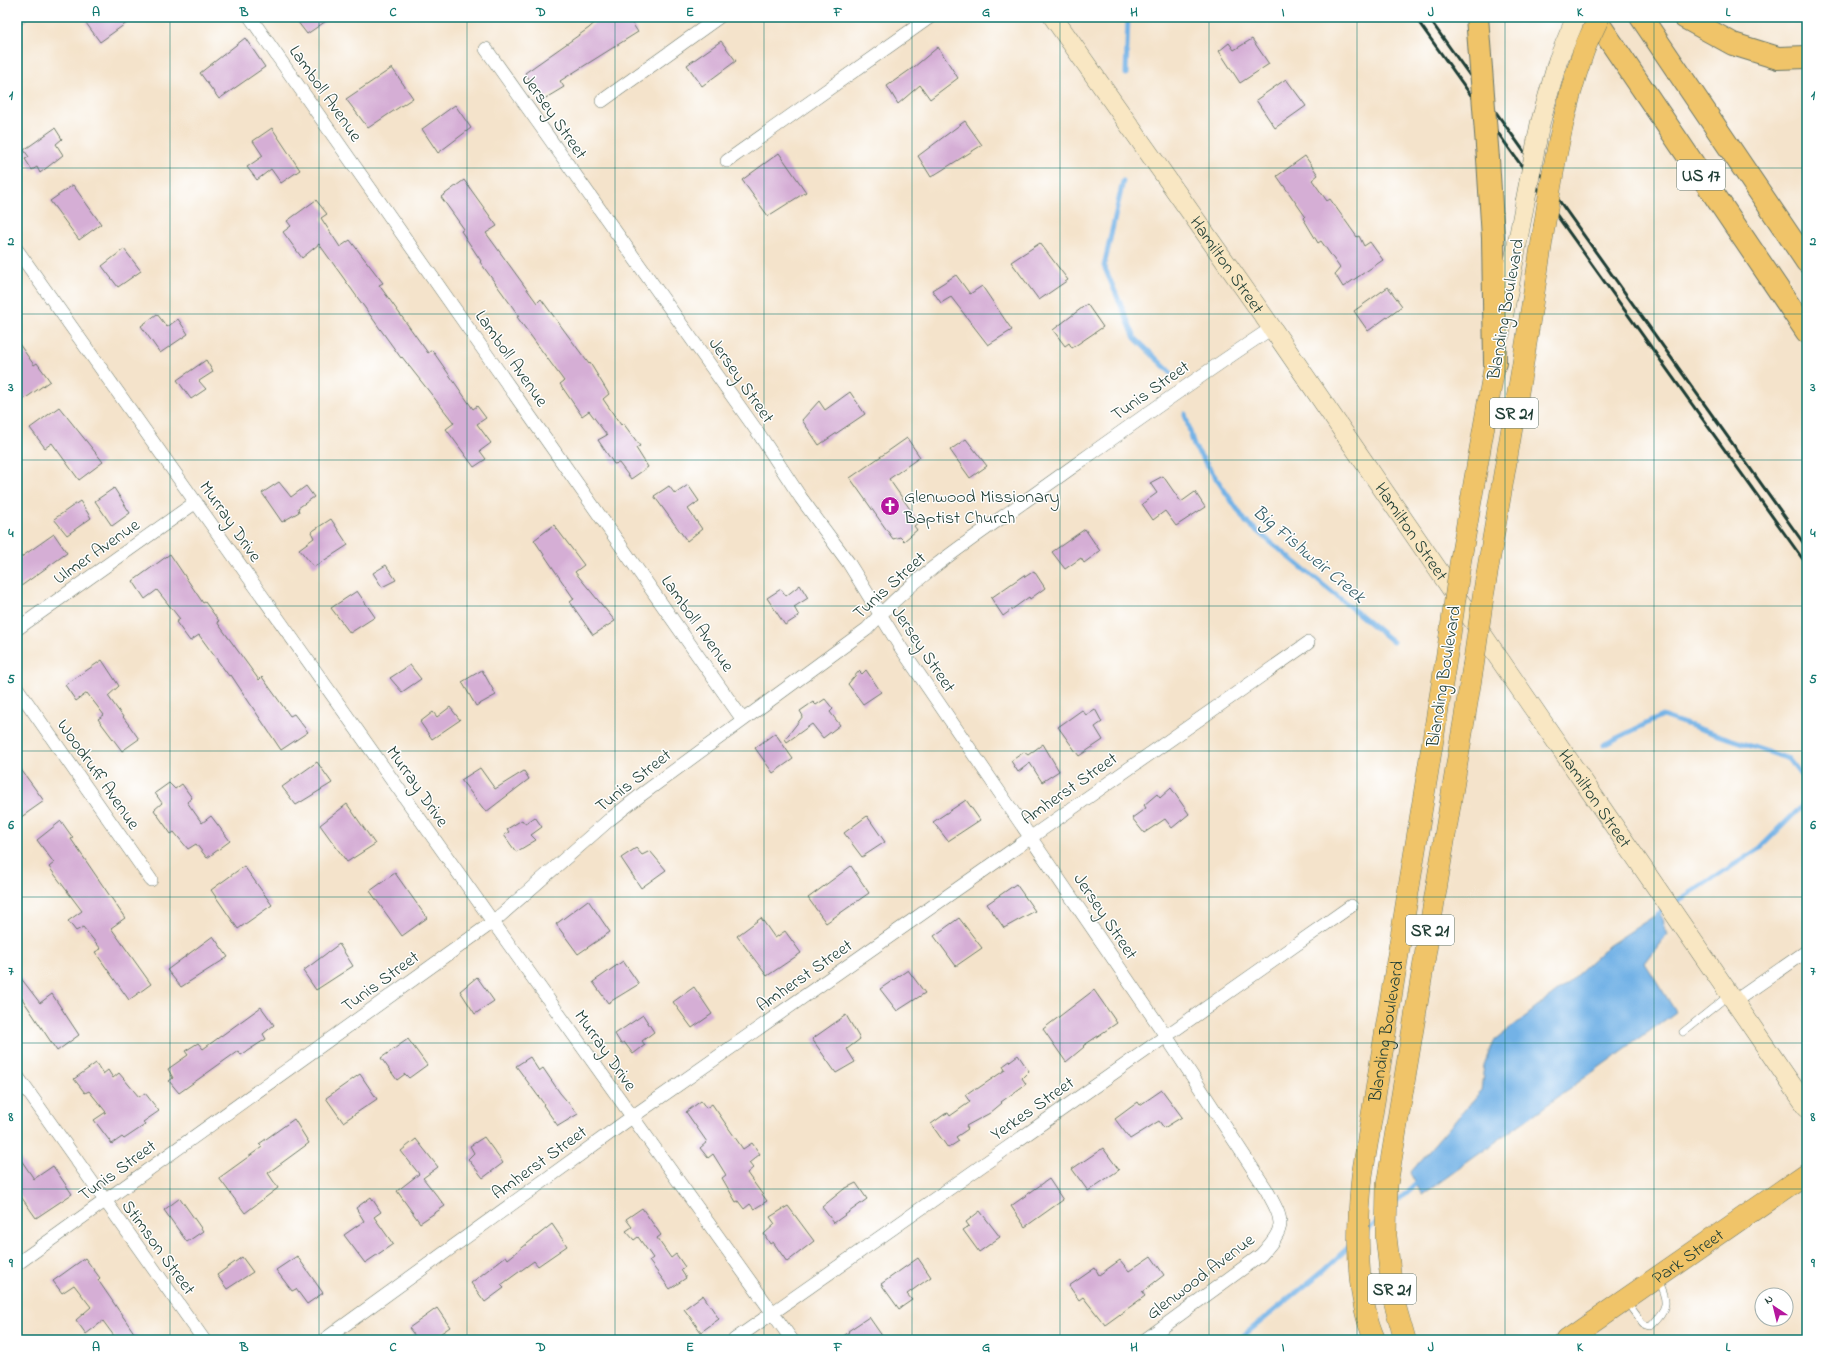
<svg xmlns="http://www.w3.org/2000/svg" width="1824" height="1357" font-family="'Indie Flower',sans-serif">
<style>
.water{fill:#73b2e6;stroke:#49788d}
.lines{fill:none;stroke-linecap:round;stroke-linejoin:round}
.stream{stroke:#73b2e6;stroke-width:5}
.building{fill:#d5aed5}
.lane-casing{stroke:#6a7769;stroke-width:8}
.street-casing{stroke:#6a7769;stroke-width:14}
.secondary-casing{stroke:#6a7769;stroke-width:20}
.primary-casing{stroke:#6a7769;stroke-width:22}
.highway-casing{stroke:#6a7769;stroke-width:24}
.lane{stroke:#fff;stroke-width:7}
.street{stroke:#fff;stroke-width:13}
.secondary{stroke:#f9e7c3;stroke-width:19}
.primary{stroke:#f0c469;stroke-width:21}
.highway{stroke:#f0c469;stroke-width:22}
.rail{stroke:#1f3d34;stroke-width:3}
.secondary-bridge-casing{stroke:#6a7769;stroke-width:20;stroke-linecap:butt}
.primary-bridge-casing{stroke:#6a7769;stroke-width:22;stroke-linecap:butt}
.highway-bridge-casing{stroke:#6a7769;stroke-width:24;stroke-linecap:butt}
.secondary-bridge{stroke:#f9e7c3;stroke-width:19}
.primary-bridge{stroke:#f0c469;stroke-width:21}
.highway-bridge{stroke:#f0c469;stroke-width:22}
.grid{fill:none;stroke:#0f766e;stroke-width:1;stroke-opacity:0.55}
.labels{text-anchor:middle;stroke-width:3;stroke-linejoin:round;paint-order:stroke}
.shield{fill:#fff;stroke:#627771;stroke-width:1}
.shield-label{font-size:17px;font-weight:bold;fill:#1f3d34}
.street-label{font-size:18px;fill:#1f3d34;stroke:#fff}
.poi-label{font-size:18px;fill:#1f3d34;stroke:#fff;text-anchor:start}
.water-label{font-size:19px;font-style:italic;fill:#386069;stroke:#fff}
.neatline{fill:none;stroke:#0f766e;stroke-width:1.5}
.grid-label{font-size:13px;text-anchor:middle;font-weight:bold;fill:#0f766e}
</style>
<rect width="100%" height="100%" fill="#fff"/>
<filter id="ink" filterUnits="userSpaceOnUse"><feTurbulence type="fractalNoise" baseFrequency=".025" numOctaves="2"/><feDisplacementMap in="SourceGraphic" scale="8" xChannelSelector="R" yChannelSelector="G"/><feConvolveMatrix kernelMatrix="1 2 1 2 8 2 1 2 1" color-interpolation-filters="sRGB"/></filter>
<filter id="wash" filterUnits="userSpaceOnUse"><feTurbulence type="fractalNoise" baseFrequency=".012" numOctaves="4" result="noise"/><feDisplacementMap in="SourceGraphic" scale="16" xChannelSelector="R" yChannelSelector="G"/><feGaussianBlur stdDeviation="0.9" result="paint"/><feColorMatrix in="noise" values="0 0 0 0 0 0 0 0 0 0 0 0 0 0 0 0 0 1.4 0 .05"/><feComposite in="paint" operator="in"/></filter>
<g filter="url(#wash)">
<rect width="100%" height="100%" fill="#f4e3cb"/>
<path class="water" d="M1657,914L1663,919L1667,934L1645,963L1676,1012L1422,1195L1410,1173L1481,1091L1484,1065L1493,1042L1569,982L1608,946Z"/>
<g class="lines">
<path class="stream" d="M1126,74L1128,17
M1123,181L1104,266L1135,338L1171,373
M1185,414L1194,446L1246,522L1393,642
M1603,745L1662,716L1789,759L1807,782
M1673,904L1760,848L1807,801
M1657,914L1666,908
M1392,1206L1416,1184
M1365,1232L1381,1217
M1238,1340L1324,1270L1353,1243"/>
</g>
<g id="blocks">
<path class="building" d="M95,17H135L100,42L86,23Z
M294,17H332L307,34Z
M601,17H628L638,32L560,81L564,87L544,99L525,73L589,28Z
M245,38L265,67L219,99L200,73Z
M1252,39L1269,64L1240,83L1219,51L1229,43L1234,50Z
M721,41L736,61L702,86L687,65Z
M938,47L958,78L930,99L920,85L898,104L887,86L914,67Z
M392,68L413,98L368,128L346,99Z
M1286,79L1306,106L1275,128L1256,100Z
M455,105L471,128L438,153L422,129Z
M965,121L982,145L931,177L918,156Z
M55,128L62,139L56,144L63,155L40,173L37,167L32,170L25,159L29,157L24,150Z
M272,128L300,170L281,183L271,169L257,180L247,167L263,156L253,141Z
M779,153L806,192L768,216L742,180Z
M1305,156L1318,175L1312,180L1327,201L1330,199L1357,237L1359,236L1364,246L1370,242L1383,260L1343,287L1335,274L1340,268L1321,241L1318,243L1303,218L1305,216L1277,176Z
M464,180L497,226L486,233L537,303L541,299L589,364L590,363L609,394L603,399L621,425L623,423L640,446L636,448L648,467L631,479L619,463L614,464L598,440L607,435L589,411L582,416L560,384L564,381L517,317L519,316L480,262L481,261L461,231L464,229L441,197Z
M73,185L101,224L79,240L50,201Z
M316,200L327,214L321,218L340,247L350,240L383,283L379,285L428,353L432,350L473,409L477,406L486,418L477,424L491,443L480,451L486,459L474,467L446,429L454,423L402,357L401,358L319,244L302,258L283,232L291,226L287,221Z
M1040,243L1068,280L1039,300L1011,262Z
M124,249L141,271L118,287L102,266Z
M956,275L970,294L982,286L1012,330L988,345L951,297L941,303L932,290Z
M1388,287L1402,306L1368,331L1354,311Z
M1087,304L1103,327L1072,348L1069,343L1065,346L1053,330Z
M157,314L167,327L178,319L188,334L160,353L141,326Z
M17,341L34,365L37,363L50,381L17,404Z
M206,360L213,372L199,381L206,389L191,399L177,380Z
M850,392L865,414L819,445L802,420L819,401L825,410Z
M59,407L103,462L79,480L52,443L45,448L30,428Z
M907,438L920,457L889,479L919,522L914,526L917,530L904,541L900,537L893,539L850,478Z
M966,439L987,466L970,478L950,450Z
M1163,476L1181,502L1195,492L1205,507L1176,526L1165,511L1153,520L1142,504L1157,493L1150,483Z
M279,482L291,497L306,486L314,497L298,508L299,512L282,522L262,493Z
M688,485L699,501L688,509L702,529L687,541L654,496L669,486L675,494Z
M114,488L130,513L112,526L95,501Z
M80,501L91,518L67,535L54,519Z
M331,519L348,545L314,567L299,549L314,538L311,532Z
M554,525L584,565L575,572L615,621L593,635L570,602L574,599L534,540Z
M1085,529L1100,551L1084,563L1081,558L1065,569L1052,552Z
M54,534L67,553L17,589V560Z
M170,554L203,603L205,602L219,621L217,622L259,680L262,677L290,716L294,714L308,732L281,750L231,675L229,676L199,635L190,641L176,622L180,619L157,590L145,599L133,581Z
M386,565L396,580L382,587L373,573Z
M1034,571L1045,588L1030,599L1029,597L1003,616L991,598L1024,575L1025,577Z
M800,585L808,598L794,607L799,616L785,625L767,598L781,589L786,596Z
M357,591L375,617L350,633L331,608Z
M102,660L119,686L108,696L139,739L122,751L98,719L104,715L87,693L76,701L65,685Z
M410,665L421,679L402,692L390,678Z
M482,670L496,695L476,706L462,682Z
M866,670L881,692L863,704L848,684L859,671L862,674Z
M825,699L833,709L830,712L840,725L823,738L812,724L787,742L785,739L803,716L800,711L813,702L816,705Z
M450,707L460,720L432,739L420,722L433,712L437,717Z
M1095,709L1102,722L1095,727L1103,740L1079,756L1058,727L1082,710L1086,715Z
M775,733L793,759L773,773L755,748Z
M1043,744L1059,771L1042,782L1030,763L1018,772L1011,761L1024,752L1028,755Z
M317,762L332,783L296,805L282,787Z
M17,764L44,801L17,820Z
M480,768L495,789L524,771L529,779L486,812L461,780Z
M169,783L175,789L182,784L192,798L187,802L202,823L211,816L230,841L207,858L196,844L188,849L174,832L171,834L154,810L162,803L155,793Z
M1171,788L1189,814L1172,828L1165,819L1144,833L1132,818L1146,808L1144,805L1157,794L1160,798Z
M966,800L980,820L948,841L933,822Z
M347,804L375,844L347,862L320,825Z
M867,816L885,842L862,857L844,833Z
M535,817L542,827L531,835L536,840L516,852L504,835L509,832L507,829L522,820L525,824Z
M61,821L73,838L71,839L125,918L111,928L151,984L129,1000L95,952L101,949L83,927L76,931L68,921L82,911L49,867L54,863L37,840Z
M636,848L642,855L650,851L666,870L641,888L621,858Z
M244,866L272,905L238,929L211,890Z
M851,866L869,893L826,923L808,898Z
M395,873L427,918L402,936L370,891Z
M1016,884L1035,911L1004,928L987,904Z
M588,900L610,932L578,954L556,924Z
M761,918L775,938L785,931L801,953L767,976L737,936Z
M959,918L982,948L956,966L934,936Z
M213,936L228,957L181,987L167,970Z
M339,944L353,966L316,990L303,971Z
M623,961L639,984L608,1003L593,982Z
M908,970L925,993L897,1011L880,989Z
M17,973L40,1003L52,994L79,1035L57,1051L17,991Z
M477,977L494,1001L475,1014L460,991Z
M694,987L712,1014L692,1028L673,1002Z
M1094,990L1117,1023L1083,1046L1084,1047L1066,1062L1043,1029Z
M261,1007L274,1025L263,1034L266,1039L241,1055L238,1051L179,1093L169,1081L173,1078L168,1069L188,1055L185,1051L198,1043L203,1049Z
M643,1015L654,1032L642,1041L645,1045L633,1054L624,1042L621,1044L615,1034Z
M846,1015L860,1039L847,1049L855,1062L836,1073L812,1039Z
M408,1039L427,1065L409,1078L405,1074L397,1080L381,1058Z
M1018,1055L1029,1071L1022,1078L1026,1084L1001,1102L1002,1103L990,1113L966,1126L968,1129L956,1137L959,1141L948,1148L931,1124L945,1114L948,1113L950,1116L970,1102L965,1095L975,1088L977,1089L1005,1070L1003,1066Z
M530,1057L539,1071L543,1068L560,1093L578,1114L558,1126L543,1105L544,1104L516,1066Z
M96,1063L103,1074L108,1070L113,1078L119,1073L139,1097L145,1093L159,1111L143,1122L145,1125L124,1139L122,1137L112,1144L94,1120L106,1112L89,1091L85,1093L74,1079Z
M360,1074L377,1099L343,1122L326,1098Z
M1162,1090L1182,1117L1164,1128L1159,1121L1130,1139L1115,1119L1138,1102L1140,1105Z
M701,1101L706,1108L712,1104L743,1149L752,1143L760,1154L749,1163L753,1168L747,1173L767,1201L754,1209L750,1204L744,1209L738,1201L736,1202L722,1178L726,1175L713,1154L708,1158L700,1148L707,1142L686,1112Z
M294,1119L309,1143L268,1173L278,1188L245,1213L219,1178L262,1147L259,1144Z
M484,1137L503,1163L483,1178L468,1159L474,1153L470,1146Z
M416,1139L438,1167L423,1178L445,1206L420,1223L397,1191L419,1174L401,1151Z
M1103,1148L1119,1170L1088,1191L1072,1169Z
M17,1154L34,1179L53,1166L72,1194L36,1218L17,1191Z
M1049,1179L1063,1200L1025,1227L1011,1206Z
M856,1183L867,1199L834,1223L822,1207L844,1189Z
M371,1197L381,1212L374,1217L393,1244L365,1263L344,1235L364,1221L356,1208Z
M180,1198L203,1231L187,1242L164,1210Z
M788,1206L814,1241L787,1262L773,1242L770,1244L764,1234L775,1224L770,1217Z
M642,1208L661,1235L657,1238L671,1258L676,1254L685,1267L681,1270L686,1278L670,1289L649,1261L653,1258L638,1237L634,1240L626,1231L632,1227L626,1219Z
M980,1211L1000,1237L979,1252L963,1230L969,1226L966,1222Z
M552,1224L567,1246L538,1266L534,1261L501,1285L504,1288L485,1302L471,1283L506,1256L508,1259Z
M297,1256L323,1293L307,1304L296,1289L292,1291L276,1270Z
M1151,1256L1164,1275L1142,1292L1145,1296L1105,1325L1083,1297L1079,1300L1069,1286L1095,1268L1099,1275L1120,1260L1129,1271Z
M242,1257L253,1272L227,1289L217,1275Z
M85,1258L100,1278L98,1280L139,1340H117L103,1321L86,1334L76,1320L91,1307L74,1285L62,1293L53,1281Z
M918,1258L931,1277L907,1294L912,1300L899,1309L881,1284Z
M703,1295L719,1319L701,1332L684,1309Z
M437,1308L450,1327L431,1340H418L409,1328Z
M869,1317L885,1340H838L849,1332L848,1331Z"/>
</g>
</g>
<g filter="url(#ink)">
<use href="#blocks" fill-opacity="0" stroke="#6a7769" stroke-width="1"/>
<g class="lines">
<g class="lane-casing">
<path id="lane" d="M1683,1032L1729,995
M1626,1301L1643,1324L1650,1326C1668,1308 1669,1303 1658,1280"/>
</g>
<g class="street-casing">
<path id="street" d="M250,17L743,720
M17,19L20,17
M486,49L759,434L801,498L848,562L901,648L1166,1036L1266,1189C1284,1222 1287,1226 1261,1255L1145,1340
M602,101L719,17
M727,161L930,17
M17,250L493,922L792,1340
M17,629L196,502
M17,688L151,880
M1735,1001L1807,951
M17,1076L204,1340
M17,1264L493,922L609,820L641,795L867,629C915,574 980,534 1039,491C1116,436 1193,380 1272,328
M324,1340L632,1117L1308,643
M734,1340L1351,906"/>
</g>
<g class="secondary-casing">
<g id="secondary">
<path id="s1" d="M1053,17L1272,328L1807,1107"/>
<path d="M1500,335L1525,202"/>
</g>
</g>
<g class="primary-casing">
<g id="primary">
<path d="M1460,564L1495,363"/>
<path d="M1483,597L1523,363L1544,228"/>
<path id="s2" d="M1375,1340C1354,1294 1357,1225 1362,1176L1450,635"/>
<path d="M1405,1340L1393,1298L1386,1236L1387,1185L1473,667"/>
<path id="s3" d="M1567,1340L1807,1173"/>
</g>
</g>
<g class="highway-casing">
<path id="highway" d="M1594,17L1807,332
M1641,17L1807,262
M1684,17L1733,44L1778,58L1807,57
M1488,159L1493,238L1495,363"/>
</g>
<use href="#lane" class="lane"/>
<use href="#street" class="street"/>
<use href="#secondary" class="secondary"/>
<use href="#primary" class="primary"/>
<use href="#highway" class="highway"/>
<path class="rail" d="M1415,17L1807,565
M1428,17L1807,548"/>
<g class="secondary-bridge-casing">
<path id="secondary-bridge" d="M1525,202L1540,124L1558,60L1576,17"/>
</g>
<g class="primary-bridge-casing">
<path id="primary-bridge" d="M1544,228C1553,169 1563,110 1583,53C1587,41 1594,29 1599,17
M1450,635L1460,564
M1473,667L1483,597"/>
</g>
<g class="highway-bridge-casing">
<path id="highway-bridge" d="M1477,17L1488,159"/>
</g>
<use href="#secondary-bridge" class="secondary-bridge"/>
<use href="#primary-bridge" class="primary-bridge"/>
<use href="#highway-bridge" class="highway-bridge"/>
</g>
</g>
<path class="grid" d="M170,17V1340M319,17V1340M467,17V1340M615,17V1340M764,17V1340M912,17V1340M1060,17V1340M1209,17V1340M1357,17V1340M1505,17V1340M1654,17V1340M17,168H1807M17,314H1807M17,460H1807M17,606H1807M17,751H1807M17,897H1807M17,1043H1807M17,1189H1807"/>
<defs>
<g id="church-disc" transform="scale(1)"><circle r="9.5" fill="#b5179e" stroke="#fff"/><path d="M-1.2-6h2.4v3.5h3.3v2.4h-3.3V6h-2.4V-.1h-3.3v-2.4h3.3Z" fill="#fff"/></g>
</defs>
<g fill-rule="evenodd">
<use href="#church-disc" x="890" y="506"/>
</g>
<g class="labels">
<g class="shield">
<rect x="1677" y="160" width="48" height="30" rx="3"/>
<rect x="1490" y="398" width="48" height="30" rx="3"/>
<rect x="1406" y="915" width="48" height="30" rx="3"/>
<rect x="1368" y="1274" width="48" height="30" rx="3"/>
</g>
<g class="shield-label">
<text x="1701" y="181">US 17</text>
<text x="1514" y="419">SR 21</text>
<text x="1430" y="936">SR 21</text>
<text x="1392" y="1295">SR 21</text>
</g>
<g class="street-label">
<text transform="translate(326 93) rotate(55)" y="6">Lamboll Avenue</text>
<text transform="translate(555 116) rotate(55)" y="6">Jersey Street</text>
<text dy="6" stroke="none"><textPath href="#s1" startOffset="303">Hamilton Street</textPath></text>
<text transform="translate(1505 309) rotate(-80)" y="6">Blanding Boulevard</text>
<text transform="translate(512 358) rotate(55)" y="6">Lamboll Avenue</text>
<text transform="translate(742 380) rotate(55)" y="6">Jersey Street</text>
<text transform="translate(1150 390) rotate(-35)" y="6">Tunis Street</text>
<text transform="translate(231 521) rotate(55)" y="6">Murray Drive</text>
<text dy="6" stroke="none"><textPath href="#s1" startOffset="627">Hamilton Street</textPath></text>
<text transform="translate(96 551) rotate(-35)" y="6">Ulmer Avenue</text>
<text transform="translate(889 585) rotate(-42)" y="6">Tunis Street</text>
<text transform="translate(698 623) rotate(55)" y="6">Lamboll Avenue</text>
<text transform="translate(924 649) rotate(56)" y="6">Jersey Street</text>
<text transform="translate(1443 676) rotate(-81)" y="6">Blanding Boulevard</text>
<text transform="translate(99 774) rotate(55)" y="6">Woodruff Avenue</text>
<text transform="translate(633 780) rotate(-38)" y="6">Tunis Street</text>
<text transform="translate(418 786) rotate(55)" y="6">Murray Drive</text>
<text transform="translate(1069 788) rotate(-35)" y="6">Amherst Street</text>
<text dy="6" stroke="none"><textPath href="#s1" startOffset="951">Hamilton Street</textPath></text>
<text transform="translate(1106 916) rotate(56)" y="6">Jersey Street</text>
<text transform="translate(804 975) rotate(-35)" y="6">Amherst Street</text>
<text transform="translate(380 981) rotate(-36)" y="6">Tunis Street</text>
<text dy="6" stroke="none"><textPath href="#s2" startOffset="313">Blanding Boulevard</textPath></text>
<text transform="translate(606 1050) rotate(55)" y="6">Murray Drive</text>
<text transform="translate(1032 1108) rotate(-35)" y="6">Yerkes Street</text>
<text transform="translate(539 1162) rotate(-36)" y="6">Amherst Street</text>
<text transform="translate(117 1170) rotate(-36)" y="6">Tunis Street</text>
<text transform="translate(159 1247) rotate(54)" y="6">Stimson Street</text>
<text dy="6" stroke="none"><textPath href="#s3" startOffset="147">Park Street</textPath></text>
<text transform="translate(1200 1276) rotate(-37)" y="6">Glenwood Avenue</text>
</g>
<g class="poi-label">
<text x="904" y="502">Glenwood Missionary<tspan x="904" dy="21">Baptist Church</tspan></text>
</g>
<g class="water-label">
<text transform="translate(1310 553) rotate(40)" y="7">Big Fishweir Creek</text>
</g>
</g>
<rect width="1824" height="1357" fill="none" stroke="#fff" stroke-width="44"/>
<g transform="translate(1774 1307) rotate(325)"><circle r="19" fill="#ffffff" stroke="#a5b1ae"/>
<path d="M0-3L7 15L0 10L-7 15Z" fill="#b5179e"/>
<text y="-6" font-size="11" font-weight="bold" text-anchor="middle" fill="#1f3d34">N</text>
</g>
<rect x="22" y="22" width="1780" height="1313" class="neatline"/>
<g class="grid-label">
<text x="96" y="16">A</text>
<text x="244" y="16">B</text>
<text x="393" y="16">C</text>
<text x="541" y="16">D</text>
<text x="690" y="16">E</text>
<text x="838" y="16">F</text>
<text x="986" y="16">G</text>
<text x="1134" y="16">H</text>
<text x="1283" y="16">I</text>
<text x="1431" y="16">J</text>
<text x="1580" y="16">K</text>
<text x="1728" y="16">L</text>
<text x="11" y="99">1</text>
<text x="1813" y="99">1</text>
<text x="11" y="245">2</text>
<text x="1813" y="245">2</text>
<text x="11" y="391">3</text>
<text x="1813" y="391">3</text>
<text x="11" y="537">4</text>
<text x="1813" y="537">4</text>
<text x="11" y="683">5</text>
<text x="1813" y="683">5</text>
<text x="11" y="829">6</text>
<text x="1813" y="829">6</text>
<text x="11" y="975">7</text>
<text x="1813" y="975">7</text>
<text x="11" y="1121">8</text>
<text x="1813" y="1121">8</text>
<text x="11" y="1267">9</text>
<text x="1813" y="1267">9</text>
<text x="96" y="1351">A</text>
<text x="244" y="1351">B</text>
<text x="393" y="1351">C</text>
<text x="541" y="1351">D</text>
<text x="690" y="1351">E</text>
<text x="838" y="1351">F</text>
<text x="986" y="1351">G</text>
<text x="1134" y="1351">H</text>
<text x="1283" y="1351">I</text>
<text x="1431" y="1351">J</text>
<text x="1580" y="1351">K</text>
<text x="1728" y="1351">L</text>
</g>
</svg>
